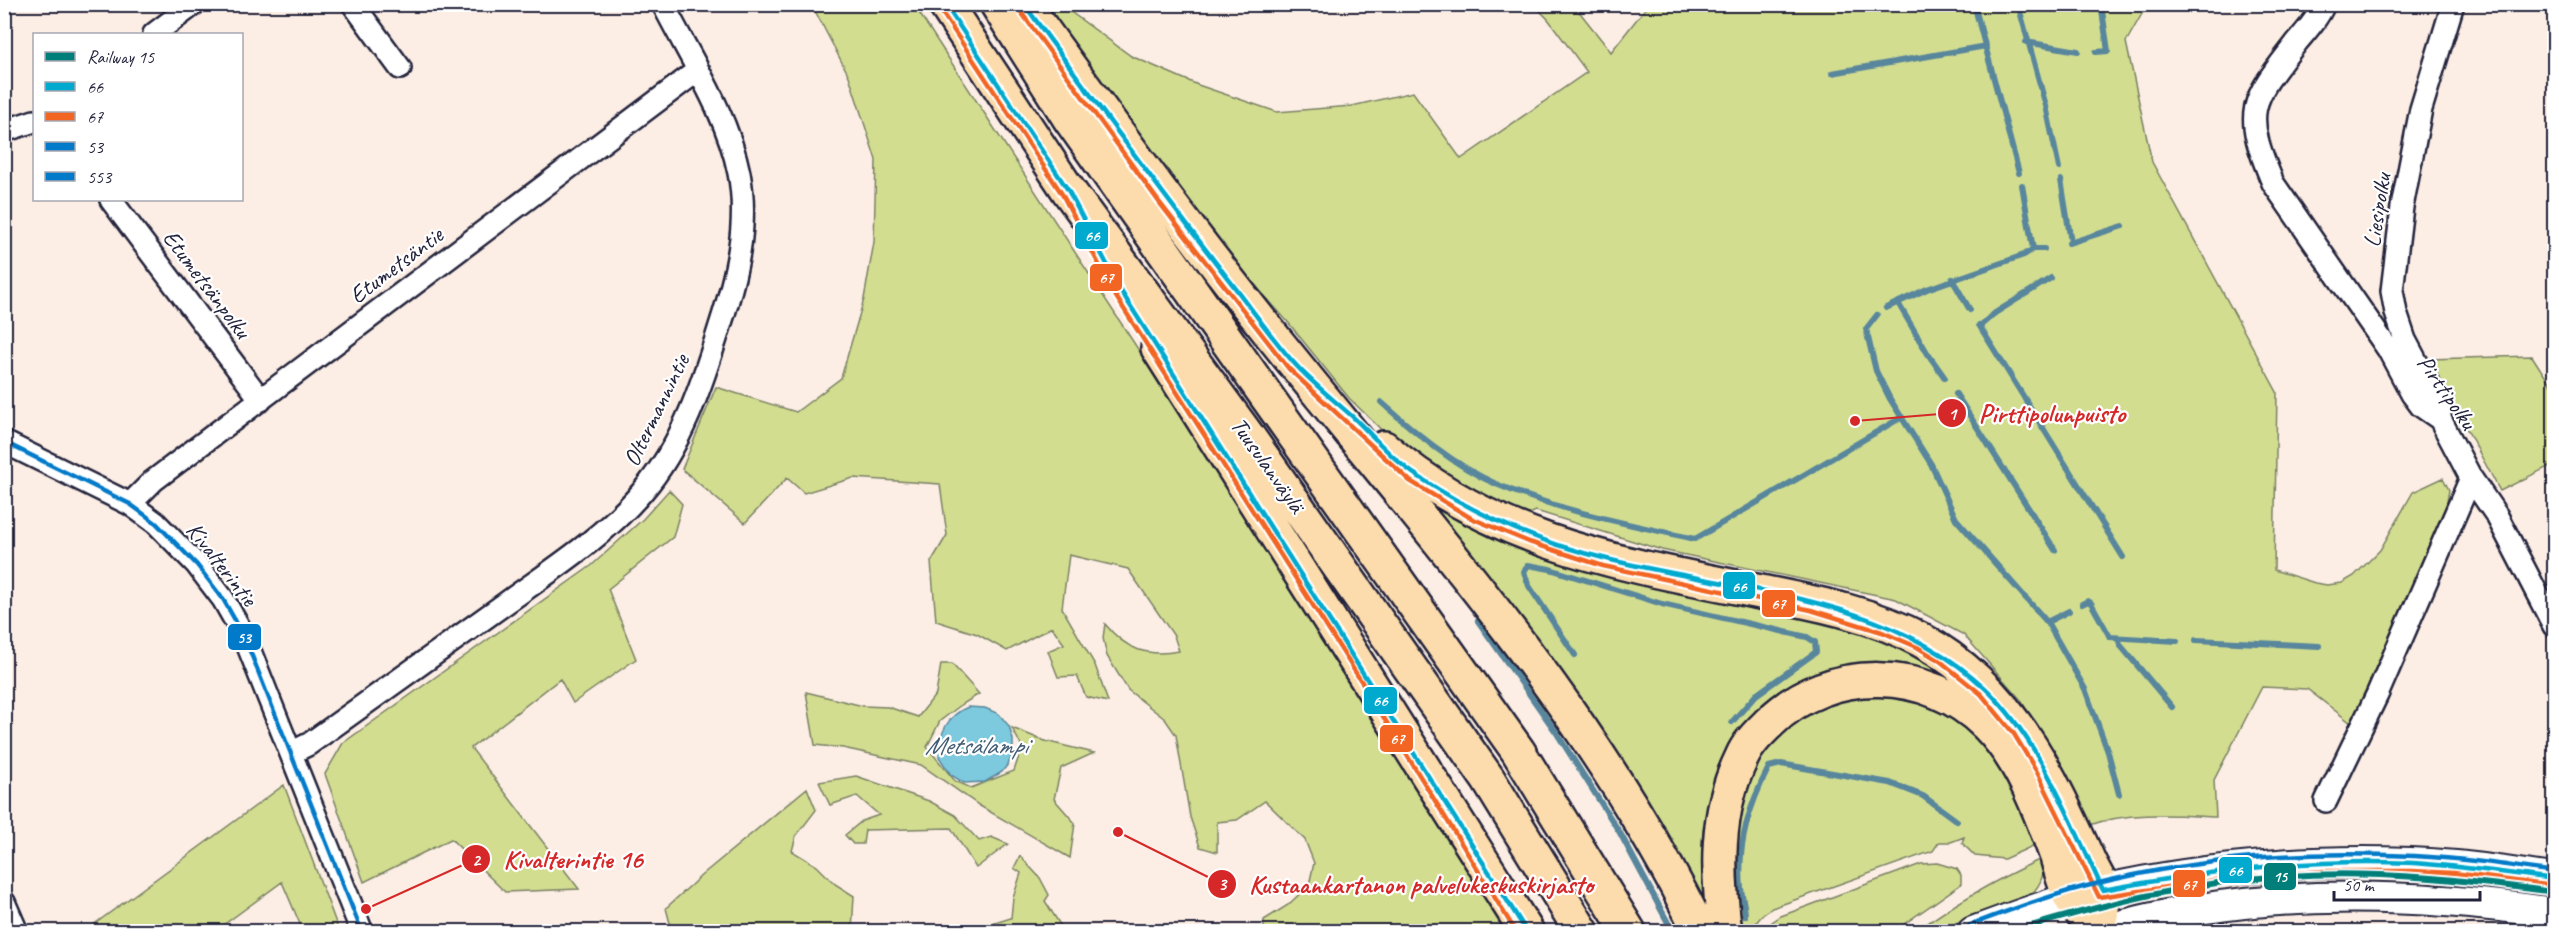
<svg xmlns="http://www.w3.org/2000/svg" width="2559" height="936" font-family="Caveat,sans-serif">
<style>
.green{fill:#d2dd8f;stroke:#7a8065;stroke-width:1.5}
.water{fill:#7dc9dd;stroke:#59869c;stroke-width:1.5}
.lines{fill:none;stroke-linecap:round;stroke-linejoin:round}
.stream{stroke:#59869c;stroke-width:6}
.minor-casing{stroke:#22223b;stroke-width:26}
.secondary-casing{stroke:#22223b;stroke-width:34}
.motorway-casing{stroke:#22223b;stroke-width:38}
.minor{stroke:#fff;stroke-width:21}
.secondary{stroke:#fff;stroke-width:30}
.motorway{stroke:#fcdcac;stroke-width:33}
.bus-1-casing{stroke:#fff;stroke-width:9}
.bus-2-casing{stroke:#fff;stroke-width:9}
.bus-3-casing{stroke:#fff;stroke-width:9}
.bus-4-casing{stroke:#fff;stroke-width:9}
.bus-1{stroke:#00a9ce;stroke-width:4.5}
.bus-2{stroke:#f26522;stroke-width:4.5}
.bus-3{stroke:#007ac9;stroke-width:4.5}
.bus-4{stroke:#007ac9;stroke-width:4.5}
.rail-1-casing{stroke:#fff;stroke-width:10}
.rail-1{stroke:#007e79;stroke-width:6}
.labels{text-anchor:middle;stroke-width:4.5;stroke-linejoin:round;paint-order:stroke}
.street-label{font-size:24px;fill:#22223b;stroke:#fff}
.water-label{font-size:26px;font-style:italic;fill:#425c74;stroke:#fff}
.leader{fill:none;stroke:#d62828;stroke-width:2}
.callout-dot{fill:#d62828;stroke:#fff;stroke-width:2}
.mark-label{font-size:18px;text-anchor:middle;font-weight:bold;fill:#fff}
.callout-label{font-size:26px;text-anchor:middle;font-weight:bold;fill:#d62828;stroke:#fff;stroke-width:4.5;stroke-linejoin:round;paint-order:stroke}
.line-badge{stroke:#fff;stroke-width:2}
.badge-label{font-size:16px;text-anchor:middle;font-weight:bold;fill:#fff}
</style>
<rect width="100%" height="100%" fill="#fceee4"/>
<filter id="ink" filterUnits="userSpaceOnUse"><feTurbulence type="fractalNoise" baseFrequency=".0167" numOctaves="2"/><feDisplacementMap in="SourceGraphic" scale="12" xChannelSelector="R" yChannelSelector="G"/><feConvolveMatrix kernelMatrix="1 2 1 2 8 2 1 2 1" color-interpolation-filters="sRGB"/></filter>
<g filter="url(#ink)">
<path class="green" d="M812,5H914L1201,446L1509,931H1264V920L1288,905L1309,885L1314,863L1305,840L1265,801L1237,820L1217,822V852L1200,847L1190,817L1176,735L1165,719L1128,690L1107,656L1103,638L1105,624C1126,650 1147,657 1179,651L1174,636L1128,569L1069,555L1062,608L1095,665L1108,702L1086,697L1077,676L1058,677L1048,651L1064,644L1052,627L1007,651L977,634L936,621L931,562L947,535L940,484L853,478L804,493L787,478L745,523L682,469L716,387L796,412L841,378L864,299L874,242L876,160L849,76Z
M1030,5H1061L1131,56L1198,85L1277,112L1352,106L1413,92L1461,159L1587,72L1548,19L1534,5H1574L1611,52L1648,5H2147L2126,42L2152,162L2277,392L2274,570L2315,583L2327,585L2342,583L2354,576L2380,550L2413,492L2443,478L2449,490L2444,519L2401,612L2355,726L2307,689L2262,687L2214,780L2216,817C2175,815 2129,811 2090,825L2021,700L1964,635L1896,599L1662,550L1536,511L1520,518L1407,455L1349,398L1287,321L1185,206Z
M2532,356L2554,390V464L2500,491L2429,359Z
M669,490L682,504L673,537L608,589L636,659L573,703L560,679L471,748L579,889L505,892L451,839L364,882L325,774L343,743L591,566L643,519Z
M1417,497L1444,509L1883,637L1973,691L1920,676L1754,724L1718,931Z
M941,664H952L979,694L961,705L940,721L927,747L955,781L971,788L1014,771L1022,747L1012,728L1045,741L1094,753L1061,768L1054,799L1075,823L1070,858L980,806L921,765L843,748L815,745L806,692L863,706L888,707L918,717L936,694Z
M1860,692L1928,702L1973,728L2010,777L2035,845L2004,859L1975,856L1962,843L1964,837L1951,842H1939L1933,851L1772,908C1762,915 1756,920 1753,931L1735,932L1734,815L1760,752L1805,711Z
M856,776L929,801L955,815L979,841L991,837L1008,844L976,868L951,828L865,830L863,844H853L845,835L862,821L879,815L857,796L830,805L819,782Z
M284,785L339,931H303L282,882L215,931H85Z
M807,788L816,810L796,836L792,851L817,866L835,884L854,896L852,931H672L666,908L703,874Z
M1020,856L1040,878L1049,895L1045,901L1064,931H986L995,923L1011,918L1013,898L1021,873L1014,868Z
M2039,860L2044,861C2044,877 2040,887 2028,897L1934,931L1915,932C1955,903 1995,880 2039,860Z
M1937,863L1957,869L1961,875V884L1894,931H1765L1772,922L1781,916L1921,864Z"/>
<path class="water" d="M968,707L985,708L999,714L1009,726L1013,739V754L1008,764L1002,772L985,782L964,783L951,775L939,757C939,734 946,716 968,707Z"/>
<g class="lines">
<path class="stream" d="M1974,4L2019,173
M2018,4L2046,106L2059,168
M2026,42L2078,51
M2096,52L2108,51L2101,4
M1832,73L1986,46
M2061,180L2071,242
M2069,243L2123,226
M2033,249H2044
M1952,279L1970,310
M1898,303L1928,354L1945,378
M1886,308L1927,289L2024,255L2033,249L2022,185
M1877,315L1866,329L1876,371L1890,399L1931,464L1956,519L2047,622L2085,689L2108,752L2119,794
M1979,325L2123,557
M1980,326L1995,313L2051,278
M1956,394L2055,550
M1381,402C1416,433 1453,465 1496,484C1559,511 1628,524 1695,539L1902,417
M2082,604L2088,601L2091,603L2110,637L2177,641
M1478,621L1556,732L1620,833L1673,932
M2047,622L2069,611
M2118,639L2121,646L2172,707
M2196,640L2319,646
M1575,655L1529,586L1524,572L1528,565L1550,569L1662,604L1807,637L1815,642L1816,652L1756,695L1732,722
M1745,916C1745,907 1742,898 1741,888C1737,844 1749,806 1769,767L1781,764L1890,783L1923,796L1957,821"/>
<g class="minor-casing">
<path id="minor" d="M353,4L400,68
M2324,4C2318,18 2307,30 2297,42C2250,102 2242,110 2273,183L2388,349L2412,394L2421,406L2440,419L2471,478L2377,695L2326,801
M154,34L194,4
M4,131L34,121
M111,200L261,400
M2440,419V406L2405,340L2396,313L2392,291L2402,207L2421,109L2453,4
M4,442L130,504L156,523L197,565L223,599L244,636L362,932
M2471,478L2497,516L2554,626
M130,504L153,481L240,415L697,71
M291,753L309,744C375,697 440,650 506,603C553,569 604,537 642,492C682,446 702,384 720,326C736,277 749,225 739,173C727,113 690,58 663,4
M4,902L17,932"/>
</g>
<g class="secondary-casing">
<path id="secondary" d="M1973,932C2016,916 2059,900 2103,890C2212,865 2344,856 2456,866C2489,869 2522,875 2554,879
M2097,932C2131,923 2165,914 2200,909C2318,890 2437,896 2554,913"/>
</g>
<g class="motorway-casing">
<path id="motorway" d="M945,4L1068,190L1249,438L1488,779L1582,932
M997,4L1070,119L1518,751L1629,932
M1024,4C1112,126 1200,248 1295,364C1441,545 1598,720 1700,932
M1158,348L1527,932
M1384,448C1490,540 1611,562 1746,589C1804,601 1868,611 1921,640C1985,674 2029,736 2060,800C2070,821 2080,842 2090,864C2094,872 2100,881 2102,889C2105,901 2100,919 2098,931
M1725,932C1717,873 1715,812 1742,757C1748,743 1759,733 1770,722C1829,664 1929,666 1987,725C2022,760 2040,811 2057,857C2061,870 2065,888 2072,900C2079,911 2090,921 2098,931"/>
</g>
<use href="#minor" class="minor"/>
<use href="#secondary" class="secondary"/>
<use href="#motorway" class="motorway"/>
<g class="bus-1-casing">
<path id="bus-1" d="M945,4L1068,190L1121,291L1527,932
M1024,4C1091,96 1157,187 1226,276C1249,305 1270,336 1294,363C1312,383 1334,400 1354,418C1375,438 1395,462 1419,477C1476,515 1540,543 1607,559C1734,591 1885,594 1985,688C2041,741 2070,821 2103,890C2205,871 2309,858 2413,863C2460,866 2507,873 2554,879"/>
</g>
<g class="bus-2-casing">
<path id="bus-2" d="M939,8L1062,194L1115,295L1363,684L1516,932
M1018,8L1159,202L1289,369L1410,481L1471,518L1529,542L1603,566L1811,610L1882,632L1917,647L1940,661L1981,694L2014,734L2037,772L2099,897L2235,877L2323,871H2411L2454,873L2553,886"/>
</g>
<g class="bus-3-casing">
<path id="bus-3" d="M4,442L130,504L156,523L197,565L223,599L244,636L362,932"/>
</g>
<g class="bus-4-casing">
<path id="bus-4" d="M1970,925C2007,911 2045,897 2083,887C2189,859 2304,850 2414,856C2461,858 2508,865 2554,872"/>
</g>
<use href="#bus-1" class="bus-1"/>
<use href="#bus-2" class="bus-2"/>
<use href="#bus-3" class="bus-3"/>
<use href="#bus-4" class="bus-4"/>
<g class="rail-1-casing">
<path id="rail-1" d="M2011,932C2101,905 2192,881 2287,876C2376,870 2466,880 2554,892"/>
</g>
<use href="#rail-1" class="rail-1"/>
</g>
</g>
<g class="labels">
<g class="street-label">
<text transform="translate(2377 210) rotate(-81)" y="8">Liesipolku</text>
<text transform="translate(396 265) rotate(-37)" y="8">Etumetsäntie</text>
<text transform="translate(207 284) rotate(53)" y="8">Etumetsänpolku</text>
<text transform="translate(2447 392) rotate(55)" y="8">Pirttipolku</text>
<text transform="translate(656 410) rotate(-64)" y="8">Oltermannintie</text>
<text transform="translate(1268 465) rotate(55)" y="8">Tuusulanväylä</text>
<text transform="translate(222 564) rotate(52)" y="8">Kivalterintie</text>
</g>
<g class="water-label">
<text x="976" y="754">Metsälampi</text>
</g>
</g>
<path class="leader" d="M1855 421L1952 413M366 909L476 859M1118 832L1222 884"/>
<g class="callout-dot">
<circle cx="1855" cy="421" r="6"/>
<circle cx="366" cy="909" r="6"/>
<circle cx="1118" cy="832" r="6"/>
<circle cx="1952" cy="413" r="15"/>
<circle cx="476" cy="859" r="15"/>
<circle cx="1222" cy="884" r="15"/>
</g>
<g class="mark-label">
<text x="1952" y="420">1</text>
<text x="476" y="866">2</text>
<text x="1222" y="890">3</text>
</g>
<g class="callout-label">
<text x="2052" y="422">Pirttipolunpuisto</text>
<text x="573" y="868">Kivalterintie 16</text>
<text x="1421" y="893">Kustaankartanon palvelukeskuskirjasto</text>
</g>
<g class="line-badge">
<rect x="1074" y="221" width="35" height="29" rx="6" fill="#00a9ce"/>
<rect x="1089" y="263" width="34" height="29" rx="6" fill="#f26522"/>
<rect x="1722" y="571" width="34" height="29" rx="6" fill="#00a9ce"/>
<rect x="1761" y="589" width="35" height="29" rx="6" fill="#f26522"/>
<rect x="227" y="623" width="35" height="28" rx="6" fill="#007ac9"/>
<rect x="1363" y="686" width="35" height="29" rx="6" fill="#00a9ce"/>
<rect x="1379" y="724" width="35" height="29" rx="6" fill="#f26522"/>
<rect x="2218" y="856" width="35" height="28" rx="6" fill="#00a9ce"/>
<rect x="2263" y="862" width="34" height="29" rx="6" fill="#007e79"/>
<rect x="2172" y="869" width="34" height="29" rx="6" fill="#f26522"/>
</g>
<g class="badge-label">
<text x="1092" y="241">66</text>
<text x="1106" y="283">67</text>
<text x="1739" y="592">66</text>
<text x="1778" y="609">67</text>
<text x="244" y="643">53</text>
<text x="1380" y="706">66</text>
<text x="1397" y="744">67</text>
<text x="2235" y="876">66</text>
<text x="2280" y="882">15</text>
<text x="2189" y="890">67</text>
</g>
<rect width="2559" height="936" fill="none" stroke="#fff" stroke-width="24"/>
<rect x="12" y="12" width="2535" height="912" fill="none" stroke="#22223b" stroke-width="2" filter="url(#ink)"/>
<rect x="33" y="33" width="210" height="168" fill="#ffffff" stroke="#a7a7b1" stroke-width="1.5"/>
<rect x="45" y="52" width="30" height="9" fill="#007e79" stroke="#a7a7b1" stroke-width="1.5"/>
<text x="87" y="63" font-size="18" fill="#22223b">Railway 15</text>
<rect x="45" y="82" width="30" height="9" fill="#00a9ce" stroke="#a7a7b1" stroke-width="1.5"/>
<text x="87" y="93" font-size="18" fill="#22223b">66</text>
<rect x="45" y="112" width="30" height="9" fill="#f26522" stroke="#a7a7b1" stroke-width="1.5"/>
<text x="87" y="123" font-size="18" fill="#22223b">67</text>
<rect x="45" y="142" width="30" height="9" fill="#007ac9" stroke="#a7a7b1" stroke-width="1.5"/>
<text x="87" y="153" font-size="18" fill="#22223b">53</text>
<rect x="45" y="172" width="30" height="9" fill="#007ac9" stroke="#a7a7b1" stroke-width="1.5"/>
<text x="87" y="183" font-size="18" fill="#22223b">553</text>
<path d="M2334 891v9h146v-9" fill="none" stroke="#22223b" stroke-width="3"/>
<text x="2343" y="891" font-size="18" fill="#22223b" stroke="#ffffff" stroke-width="4.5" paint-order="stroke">50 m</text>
</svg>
